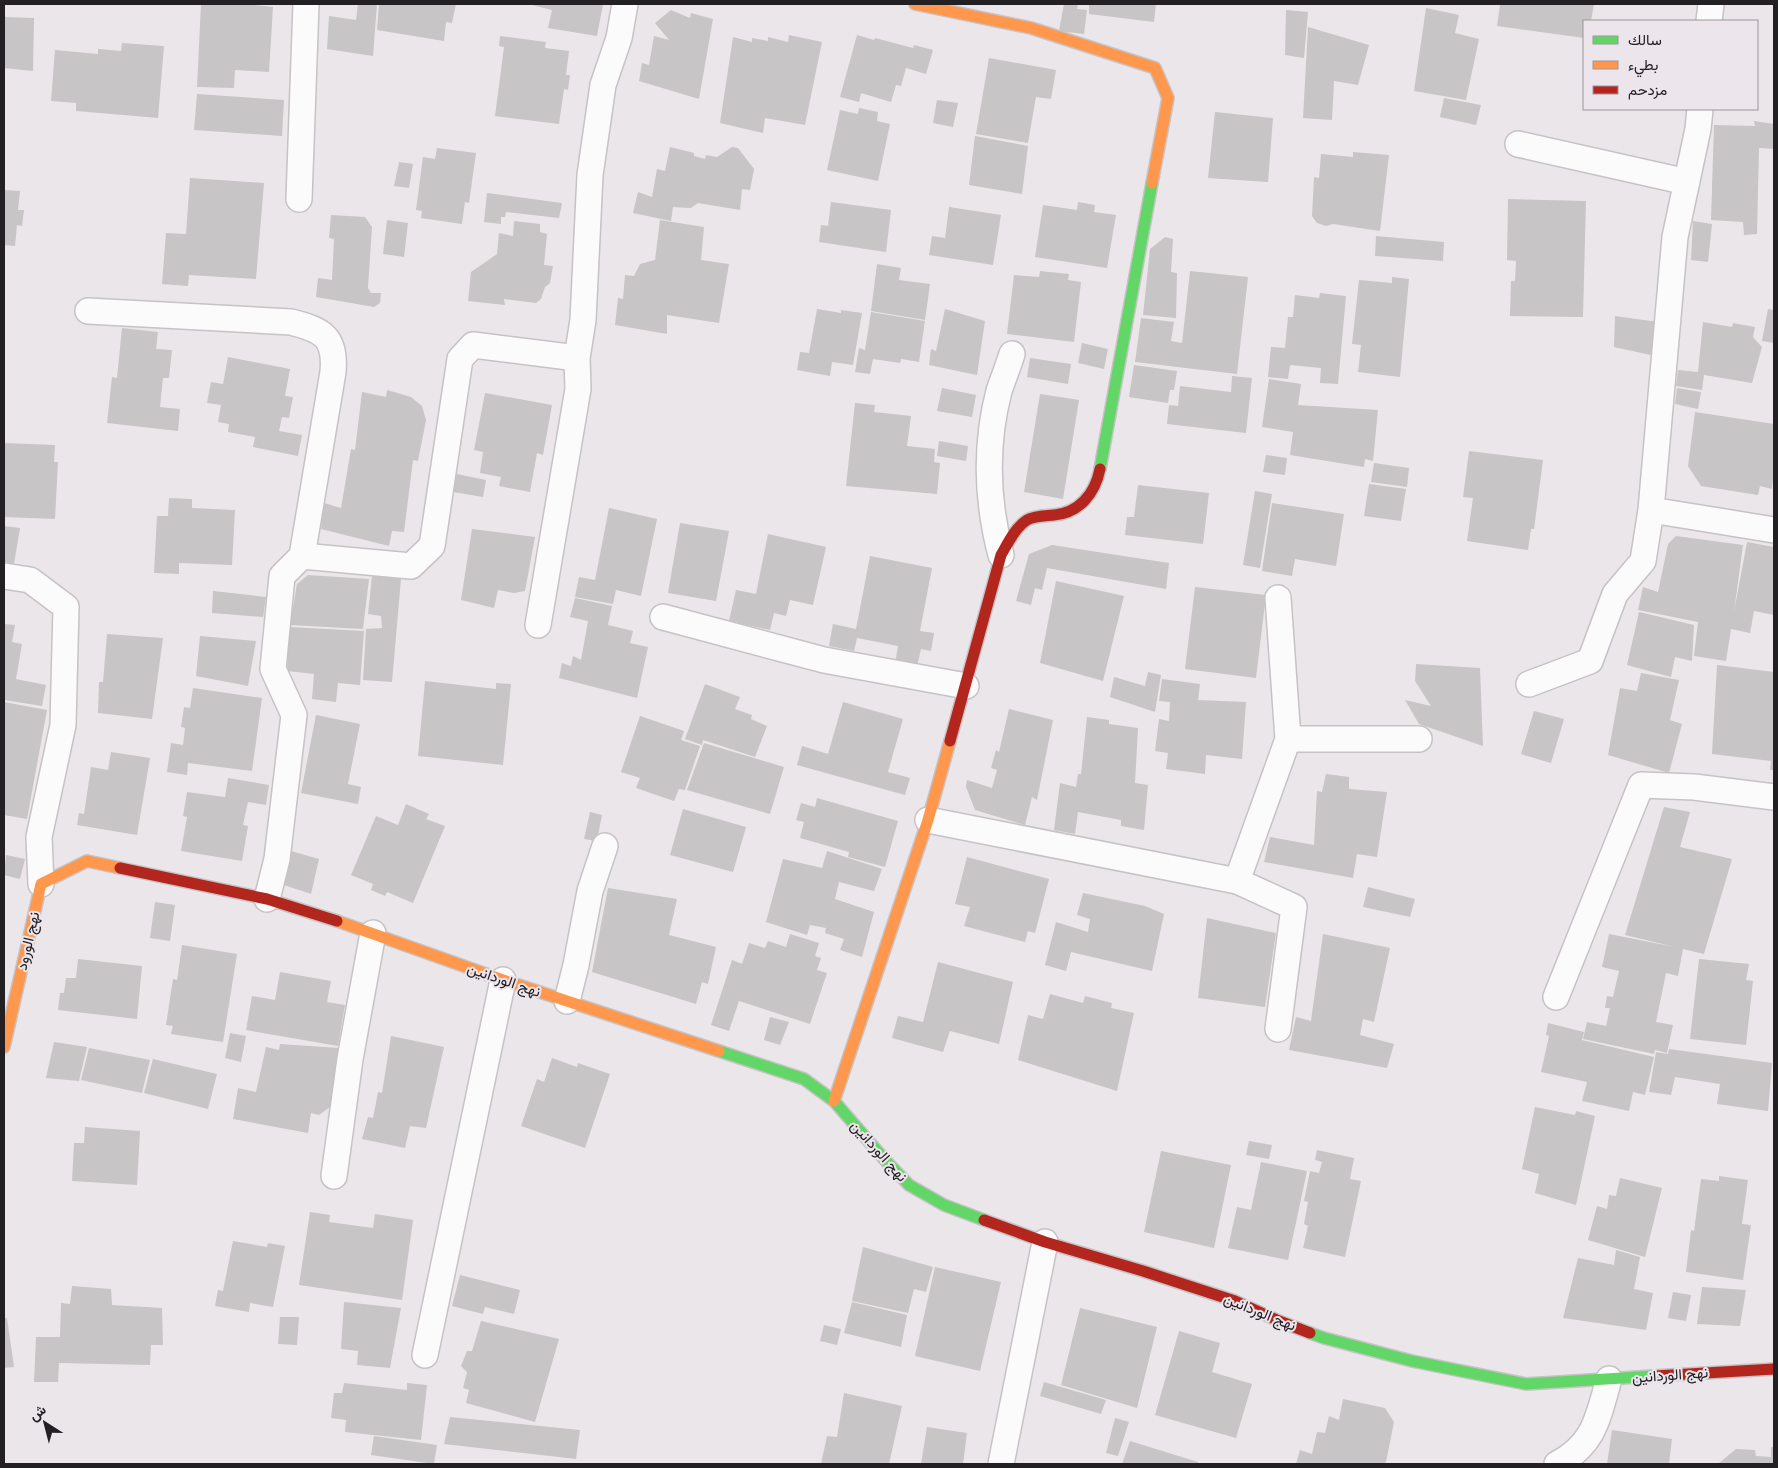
<svg xmlns="http://www.w3.org/2000/svg" width="1778" height="1468" font-family="Arial,Vazirmatn,sans-serif">
<style>
.building{fill:#c7c5c6}
.lines{fill:none;stroke-linecap:round;stroke-linejoin:round}
.street-casing{stroke:#c6c2c5;stroke-width:28}
.fast-casing{stroke:#c6c2c5;stroke-width:14}
.slow-casing{stroke:#c6c2c5;stroke-width:14}
.jam-casing{stroke:#c6c2c5;stroke-width:14}
.street{stroke:#fcfbfc;stroke-width:25}
.fast{stroke:#63d668;stroke-width:11}
.slow{stroke:#ff974d;stroke-width:11}
.jam{stroke:#b3261e;stroke-width:11}
.labels{text-anchor:middle;stroke-width:4;stroke-linejoin:round;paint-order:stroke}
.street-label{font-size:15px;fill:#232023;stroke:#ece5eb}
</style>
<rect width="100%" height="100%" fill="#ebe6ea"/>
<path class="building" d="M201,4H255V5L273,7L269,72L235,70L234,88L197,87Z
M358,4H377L373,56L327,49L329,16L356,20Z
M379,4H456L452,23L446,22L444,41L377,30Z
M528,4H603L597,36L548,28L552,10Z
M1064,4H1078L1077,9L1087,10L1084,34L1059,31Z
M1089,4H1156L1154,22L1089,14Z
M1501,4H1594L1591,21H1584V38L1497,26L1500,5Z
M1426,8L1459,15L1455,33L1479,39L1466,100L1414,91Z
M671,10L690,18L691,13L713,19L699,99L639,81L642,63L649,65L654,36L669,40L655,23Z
M1286,10L1308,12L1304,58L1285,55Z
M4,17L34,18L33,71L4,68Z
M1308,27L1369,45L1358,85L1334,81L1332,120L1303,118Z
M789,35L822,42L805,125L765,118L763,133L720,123L733,37L752,42V38L768,41V37L788,42Z
M857,35L874,40L875,38L913,48L914,45L933,50L926,74L906,68L901,86L896,85L891,102L861,93L859,102L840,97Z
M500,36L546,42L545,48L569,51L566,75H570L568,90L564,89L559,124L495,116L504,47L499,46Z
M122,43L164,46L158,118L76,111V103L51,101L55,50L98,54V49L121,51Z
M989,58L1056,70L1051,99L1036,97L1028,143L976,134Z
M197,94L284,100L282,136L194,130Z
M1444,98L1481,105L1476,125L1440,117Z
M937,100L958,103L953,127L933,123Z
M859,108L878,112L877,121L890,124L878,181L827,170L840,110L858,114Z
M1215,112L1273,118L1268,182L1208,178Z
M1754,121L1774,124V149L1759,148L1757,234L1744,235L1743,222L1711,220L1714,125L1755,126Z
M975,136L1028,146L1022,194L969,185Z
M670,147L694,153V156L705,159L706,155L717,157L732,147L738,148L754,169L750,190L742,189L740,210L698,203L691,208L673,207L671,221L633,213L638,192L652,197L657,169L665,171Z
M437,148L476,153L469,203L465,202L462,224L421,218L422,211L416,210L423,157L435,159Z
M1353,152L1389,155L1380,231L1333,224L1326,226L1317,223L1312,216L1314,177L1319,178L1321,154L1353,157Z
M399,162L413,164L409,188L394,186Z
M190,178L264,183L256,279L189,275L188,286L162,284L166,233L186,234Z
M4,190L20,191L18,210H24L22,226L17,225L15,246L4,245Z
M487,193L562,203L559,218L506,212L505,217H501V224L484,222Z
M1508,199L1586,201L1583,317L1510,316L1511,281H1515L1516,261L1507,260Z
M831,202L891,210L886,252L819,242L821,225L828,226Z
M1078,202L1095,205L1094,212L1116,215L1107,268L1035,257L1043,205L1077,210Z
M949,207L1001,215L993,265L929,255L932,236L945,238Z
M331,215L365,217L372,227L368,288L371,293H381L380,303L374,307L316,297L318,278L332,280L334,239L329,238Z
M387,220L408,223L404,257L383,254Z
M660,220L704,227L701,260L729,264L719,323L667,315V334L615,325L618,298L623,299L625,275L634,276L640,264L655,260Z
M514,221L540,224V232L547,234L544,265L553,266L550,283L545,287L541,299L536,303L504,299L505,305L468,301L471,272L497,254L499,233L513,236Z
M1693,221L1712,224L1708,262L1691,260Z
M1376,236L1444,242L1443,261L1375,256Z
M1165,237L1173,239L1171,272L1177,273L1176,318L1143,315L1150,249Z
M877,264L901,268L899,280L930,284L925,320L871,311Z
M1040,271L1069,274L1068,280L1081,282L1074,342L1007,334L1014,275L1039,277Z
M1190,271L1248,277L1237,374L1135,362L1141,318L1174,322L1171,341L1182,343Z
M1392,277L1409,279L1400,377L1358,372L1361,345L1352,344L1359,280L1392,283Z
M1320,293L1346,296L1338,384L1320,383L1321,368L1290,365L1288,379L1268,377L1271,347L1285,348L1288,317H1293L1295,295L1319,298Z
M817,309L841,313V310L862,313L853,365L832,362L830,376L797,370L800,352L809,353Z
M945,309L985,321L977,375L929,365L931,349L936,351Z
M1768,309L1774,310V343L1762,341Z
M871,312L925,321L919,362L901,359L900,363L873,359L870,374L855,372L859,348L865,350Z
M1615,316L1658,322L1655,356L1614,347Z
M1703,322L1732,327L1733,323L1755,327L1753,337L1762,347L1752,383L1704,375L1702,390L1676,386L1678,370L1698,372Z
M122,328L158,332L156,349L172,350L169,378H163L160,407L180,409L178,431L107,423L112,377L117,378Z
M1082,343L1108,349L1104,369L1078,363Z
M228,357L290,369L285,396L293,397L289,418L282,417L279,431L302,435L298,456L253,447L255,437L228,432L229,424L218,422L221,405L207,403L211,382L223,384Z
M1030,358L1071,364L1068,384L1027,377Z
M1134,365L1177,371L1174,390H1170L1168,403L1129,397Z
M1232,376L1252,378L1246,433L1167,424L1169,405L1178,406L1180,386L1231,392Z
M1269,379L1301,384L1298,405L1378,410L1373,461L1365,459L1364,467L1290,455L1293,432L1262,427Z
M942,388L976,395L972,417L937,411Z
M1677,388L1701,392L1698,409L1675,404Z
M387,390L411,397L422,406L426,420L418,461L413,460L404,532L392,531L389,546L321,529L324,503L341,508L351,449L355,450L362,392L386,397Z
M485,393L552,405L543,455L537,453L530,492L499,486L501,477L480,473L483,452L474,450Z
M1040,394L1079,400L1063,499L1024,492Z
M855,403L875,405L874,412L911,416L907,446L935,449L934,462L940,463L937,494L846,486Z
M1695,412L1774,424V466L1772,489L1760,486L1758,495L1701,486L1688,466Z
M939,441L968,446L966,461L937,456Z
M4,443L55,445L54,462H58L55,519L4,517Z
M1469,451L1543,460L1534,529H1531L1528,550L1467,541L1473,498L1463,497Z
M1266,455L1287,458L1285,475L1263,472Z
M1374,463L1409,468L1407,487L1371,482Z
M457,474L486,480L483,497L453,492Z
M1369,484L1406,489L1401,521L1364,516Z
M1138,485L1209,493L1203,544L1125,535L1127,517H1134Z
M1255,491L1272,494L1260,568L1243,565Z
M169,498L192,499V508L235,510L232,565L179,563V574L154,573L157,516H168Z
M1272,503L1344,514L1336,566L1295,559L1292,576L1262,571Z
M609,508L657,519L641,596L616,590L613,604L575,597L579,577L595,580Z
M680,523L729,531L716,601L668,593Z
M4,526L20,528L14,564L4,562Z
M472,529L535,537L525,591L514,593L498,590L494,608L461,600Z
M768,534L826,547L813,605L790,600L786,616L774,613L770,630L729,621L736,590L756,594Z
M1676,536L1743,545L1734,612L1747,542L1774,547V615L1754,611L1750,633L1731,629L1726,661L1694,656L1698,622L1638,610L1643,587L1658,592L1668,544Z
M1052,545L1169,563L1166,589L1047,568L1042,590L1035,588L1031,605L1016,601L1029,554Z
M870,556L932,568L920,631L934,633L931,651L921,649L917,667L895,664L898,646L857,638L854,651L829,646L833,624L856,629Z
M308,575L369,579L363,629L290,625L297,584Z
M372,576L401,579L392,682L363,680L366,629L382,628L381,616L368,614Z
M1056,581L1124,596L1103,681L1040,663Z
M1195,587L1266,595L1256,678L1185,669Z
M213,591L266,597L263,617L212,613Z
M575,598L612,606L608,625L633,631L630,643L648,647L637,698L559,678L562,663L571,666L573,656L581,660L588,621L570,617Z
M1639,612L1694,625L1692,661L1675,657L1671,677L1627,665Z
M4,624L15,625L12,642L22,644L16,679L46,685L42,706L4,700Z
M289,627L364,631L360,685L338,683L336,702L312,699L314,674L287,671Z
M107,634L163,638L152,719L98,713L99,682H103Z
M200,636L256,641L248,686L196,676Z
M1416,664L1480,668L1483,746L1419,724L1405,700L1431,706L1415,681Z
M1717,665L1774,672V770H1770L1771,761L1712,754Z
M1148,672L1161,675L1155,712L1110,697L1114,677L1145,686Z
M1641,673L1679,680L1670,720L1682,724L1669,773L1608,755L1620,688L1637,691Z
M1162,679L1200,684L1198,700L1246,702L1242,759L1206,755L1205,774L1166,769L1168,753L1155,751L1159,719L1169,721L1170,702L1159,701Z
M425,681L496,689V683L511,684L503,765L418,756Z
M705,684L740,697L735,709L752,715L751,719L767,726L755,757L703,740L702,745L685,739Z
M193,688L262,698L252,771L188,763L187,775L167,772L171,743L183,745L185,728L181,727L184,707L190,708Z
M4,702L47,710L27,819L4,815Z
M843,702L903,719L888,772L910,778L905,795L797,765L802,746L828,754Z
M1009,709L1053,720L1037,800L1032,797L1025,825L975,810L966,787L967,780L992,788L997,770L991,768L996,750L999,752Z
M1534,711L1564,719L1551,763L1521,754Z
M316,715L360,724L348,784L361,787L358,804L301,793Z
M640,716L684,731L681,740L700,746L685,790L679,789L674,801L636,788L640,778L621,772Z
M1087,717L1109,720V724L1138,728L1135,783L1148,785L1144,830L1121,826V820L1078,812L1075,834L1054,830L1060,783L1076,787L1078,774H1081Z
M704,743L784,767L770,814L687,790Z
M111,752L150,758L137,835L77,825L79,813L84,814L91,767L108,770Z
M1326,774L1349,777V789L1387,792L1377,857L1357,854L1353,878L1264,862L1270,837L1314,845L1317,791L1322,792Z
M228,778L269,785L266,805L248,802L243,825L248,826L242,861L181,851L187,817L183,816L187,792L225,797Z
M817,798L898,821L885,867L848,857L849,852L800,838L804,822L796,820L801,803L815,807Z
M406,804L429,814L426,819L445,826L413,903L387,892L385,896L371,890L373,884L351,875L376,816L398,825Z
M1664,807L1690,812L1680,847L1732,859L1704,954L1683,949L1678,976L1666,973L1656,1022L1673,1025L1667,1053L1655,1050L1654,1054L1583,1039L1587,1022L1606,1026L1610,1008H1605L1607,996L1613,997L1619,971L1602,967L1609,934L1675,947L1625,935Z
M683,809L746,827L733,872L670,855Z
M590,812L602,815L597,841L584,839Z
M291,851L319,859L311,894L284,885Z
M827,851L882,869L874,891L839,882L835,899L874,912L862,957L840,950L844,939L825,933L826,928L810,925L807,935L766,922L783,859L822,868Z
M6,855L25,859L20,879L4,875Z
M967,857L1049,879L1035,933L1028,931L1025,942L964,926L970,907L955,904Z
M1368,887L1415,899L1410,917L1363,907Z
M608,888L677,899L669,935L716,947L708,984L702,982L696,1004L592,972Z
M1083,893L1145,906L1164,914L1152,971L1071,952L1066,971L1045,965L1056,922L1088,932L1090,919L1077,915Z
M155,902L175,905L170,941L150,938Z
M1207,918L1276,933L1265,1007L1198,998Z
M790,934L819,943L815,956L821,958L817,970L827,973L810,1024L739,1001L729,1031L711,1025L732,960L742,964L749,943L765,948L768,941L786,947Z
M1323,934L1390,948L1374,1022L1363,1019L1360,1035L1394,1044L1387,1068L1289,1050L1296,1017L1311,1021Z
M182,945L237,954L223,1042L171,1034L173,1026L166,1025L173,979L177,980Z
M78,959L142,966L137,1019L58,1010L60,993H64L66,978H76Z
M1699,959L1749,964L1746,980L1753,981L1746,1045L1690,1039Z
M938,962L1013,982L999,1044L950,1031L943,1052L892,1038L898,1016L923,1022Z
M280,972L331,981L327,1002L345,1005L338,1046L246,1030L252,996L275,1000Z
M1050,994L1083,1003L1085,996L1112,1003L1111,1008L1134,1013L1117,1091L1018,1060L1028,1015L1043,1019Z
M770,1017L789,1022L780,1045L764,1040Z
M1548,1023L1584,1032L1582,1040L1654,1057L1645,1095L1633,1092L1629,1111L1582,1101L1587,1082L1541,1072L1549,1036L1546,1035Z
M230,1033L246,1036L241,1062L225,1058Z
M391,1036L444,1047L426,1128L410,1126L405,1148L362,1139L368,1117L373,1118L378,1092L382,1093Z
M54,1042L87,1047L79,1081L46,1078Z
M280,1044L339,1048L330,1107L319,1115L311,1113L308,1133L233,1119L238,1088L256,1092L266,1047L279,1050Z
M89,1048L150,1060L142,1093L81,1080Z
M1669,1049L1772,1063L1768,1111L1717,1104L1720,1084L1675,1077L1671,1095L1649,1092L1656,1052L1668,1054Z
M552,1058L577,1067L578,1063L610,1074L585,1148L521,1126L537,1079L544,1082Z
M153,1059L217,1074L208,1109L144,1093Z
M1535,1107L1575,1115L1576,1111L1595,1116L1576,1205L1535,1193L1539,1174L1522,1169Z
M85,1127L140,1131L137,1185L72,1181L74,1143H84Z
M1249,1141L1272,1145L1269,1159L1246,1155Z
M1317,1150L1354,1158L1350,1179L1361,1181L1345,1257L1303,1248L1308,1226L1304,1224L1308,1202L1304,1201L1310,1171L1319,1173L1322,1162L1315,1160Z
M1161,1151L1231,1165L1214,1248L1144,1232Z
M1261,1162L1307,1171L1288,1260L1228,1248L1237,1207L1251,1210Z
M1719,1176L1748,1180L1742,1224L1751,1225L1743,1280L1686,1272L1691,1230L1694,1231L1701,1179L1719,1181Z
M1620,1178L1662,1188L1645,1257L1588,1240L1597,1206L1607,1209L1609,1195L1616,1196Z
M310,1212L330,1215L329,1222L373,1228L375,1214L413,1220L402,1300L299,1285Z
M233,1241L267,1247L268,1243L285,1246L273,1307L250,1303L249,1312L215,1306L218,1290L223,1291Z
M863,1247L933,1267L926,1292L914,1289L908,1313L852,1301Z
M1616,1250L1640,1257L1634,1289L1653,1293L1646,1330L1563,1318L1578,1258L1614,1265Z
M935,1267L1001,1282L980,1371L915,1356Z
M460,1275L520,1290L514,1314L485,1307L483,1314L452,1306Z
M72,1286L111,1289L112,1305L162,1308L163,1345H151L150,1365L59,1363L58,1382H34L36,1337H60L61,1303L70,1304Z
M1702,1287L1746,1290L1740,1326L1697,1324Z
M1673,1292L1691,1295L1686,1321L1668,1318Z
M344,1302L401,1308L390,1368L357,1365L358,1351L341,1349Z
M852,1302L907,1315L901,1347L844,1333Z
M1080,1308L1157,1327L1137,1408L1061,1385Z
M280,1317H299L297,1345L278,1344Z
M4,1318H7L14,1367L4,1368Z
M481,1321L559,1339L535,1422L466,1403L469,1390L463,1388L467,1372L461,1366L467,1351H472Z
M824,1325L841,1329L837,1345L820,1341Z
M1179,1331L1220,1343L1212,1372L1252,1384L1236,1438L1155,1415Z
M1044,1382L1106,1400L1101,1414L1040,1396Z
M344,1383L407,1390V1383L427,1385L421,1440L345,1432L346,1420L331,1418L334,1393H342Z
M844,1393L902,1406L889,1464H821L827,1436L837,1437Z
M1343,1399L1385,1408L1394,1422L1386,1462L1383,1464H1296L1300,1450L1312,1454L1317,1432L1325,1433L1329,1416L1339,1420Z
M450,1417L580,1430L576,1459L444,1444Z
M1115,1418L1129,1422L1118,1456L1106,1453Z
M927,1427L967,1433L963,1464H921Z
M1612,1430L1672,1439L1669,1464H1607Z
M374,1436L437,1445L434,1464L371,1455Z
M1130,1441L1198,1462V1464H1122Z
M1771,1447H1774V1464H1719V1463L1736,1449L1755,1450L1756,1456L1771,1457Z"/>
<g class="lines">
<g class="street-casing">
<path id="street" d="M1709,21L1711,4
M1700,109L1698,129L1675,237L1651,510L1774,530
M1518,144L1687,182
M299,199L306,4
M88,311L291,322C323,330 336,337 333,372L302,556L282,576L273,669L294,715L277,859L267,899
M1001,555C987,502 985,445 999,391C1003,379 1008,367 1012,354
M302,556L411,566L432,546L460,359L473,345L577,358
M4,576L30,580L66,607L63,725L39,837L41,884
M663,617L824,660L966,686
M538,625L578,389L577,358L583,320L590,175L603,85L619,38L625,4
M1529,684L1590,661L1615,594L1643,561L1651,510
M1288,739H1419
M928,820L1237,881L1288,739L1278,598
M1237,881L1294,907L1278,1029
M1556,997L1641,785L1694,787L1774,797
M567,1001L576,965L590,891L605,846
M334,1176L350,1059L373,933
M425,1355L503,980
M1001,1464L1045,1242
M1557,1464C1595,1444 1598,1417 1609,1379"/>
</g>
<g class="fast-casing">
<path id="fast" d="M1100,469L1152,183
M719,1051L804,1079L834,1101L885,1160L909,1185L944,1205L984,1220
M1310,1333L1324,1338L1412,1361L1526,1384L1654,1376"/>
</g>
<g class="slow-casing">
<path id="slow" d="M915,4L1031,28L1155,68L1168,98L1152,183
M337,921L503,980L719,1051
M4,1047L41,884L87,861L120,868
M834,1101L928,820L950,741"/>
</g>
<g class="jam-casing">
<path id="jam" d="M950,741L1001,555C1008,543 1015,528 1027,520C1034,516 1045,516 1054,515C1079,513 1095,494 1100,469
M120,868L267,899L337,921
M984,1220L1045,1242L1143,1271L1235,1301L1279,1321L1310,1333
M1654,1376L1774,1369"/>
</g>
<use href="#street" class="street"/>
<use href="#fast" class="fast"/>
<use href="#slow" class="slow"/>
<use href="#jam" class="jam"/>
</g>
<g class="labels">
<g class="street-label">
<text transform="translate(28 941) rotate(-77)" y="5">نهج الورود</text>
<text transform="translate(504 980) rotate(19)" y="5">نهج الوردانين</text>
<text transform="translate(879 1151) rotate(48)" y="5">نهج الوردانين</text>
<text transform="translate(1260 1312) rotate(22)" y="5">نهج الوردانين</text>
<text transform="translate(1670 1375) rotate(-4)" y="5">نهج الوردانين</text>
</g>
</g>
<rect width="1778" height="1468" fill="none" stroke="#232023" stroke-width="10"/>
<rect x="1583" y="20" width="175" height="90" fill="#ece5eb" stroke="#9c969b"/>
<rect x="1593" y="36" width="25" height="8" fill="#63d668" stroke="#9c969b"/>
<text x="1628" y="45" font-size="15" fill="#232023">سالك</text>
<rect x="1593" y="61" width="25" height="8" fill="#ff974d" stroke="#9c969b"/>
<text x="1628" y="70" font-size="15" fill="#232023">بطيء</text>
<rect x="1593" y="86" width="25" height="8" fill="#b3261e" stroke="#9c969b"/>
<text x="1628" y="95" font-size="15" fill="#232023">مزدحم</text>
<g transform="translate(45 1423) rotate(324)" stroke="#ece5eb" stroke-width="4" paint-order="stroke">
<path d="M0-4L9 19L0 12L-9 19Z" fill="#232023"/>
<text y="-8" font-size="14" font-weight="bold" text-anchor="middle" fill="#232023">ش</text>
</g>
</svg>
